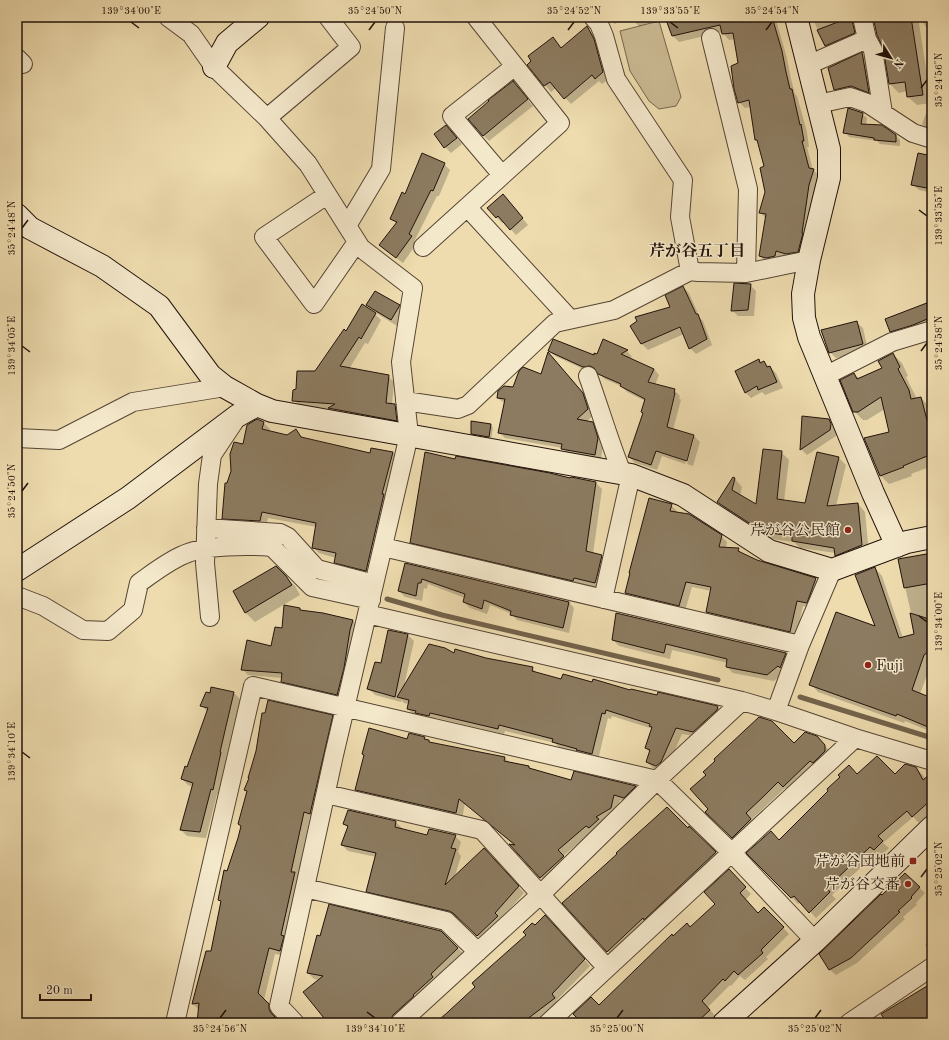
<svg xmlns="http://www.w3.org/2000/svg" width="949" height="1040" font-family="'Old Standard TT','Noto Serif JP',serif">
<style>
.green{fill:#cbba93;stroke:#76664e}
.shadow{fill:#0003}
.lines{fill:none;stroke-linecap:round;stroke-linejoin:round}
.stream{stroke:#72624b;stroke-width:5}
.building{fill:#8c7b60;stroke:#21120a}
.street-casing{stroke:#544433;stroke-width:20}
.secondary-casing{stroke:#21120a;stroke-width:24}
.street{stroke:#f4e8cb;stroke-width:18}
.secondary{stroke:#f4e8cb;stroke-width:22}
.ticks{fill:none;stroke:#21120a;stroke-width:1.5}
.poi-dot{fill:#8f2418;stroke:#f4e8cb;stroke-width:1.5}
.labels{text-anchor:middle;stroke-width:3;stroke-linejoin:round;paint-order:stroke}
.poi-label{font-size:15px;fill:#21120a;stroke:#f4e8cb;text-anchor:end}
.neighbourhood-label{font-size:16px;font-weight:bold;fill:#21120a;stroke:#f4e8cb}
.neatline{fill:none;stroke:#21120a;stroke-width:1.5}
.ticks-label{font-size:10px;text-anchor:middle;fill:#21120a}
</style>
<rect width="100%" height="100%" fill="#eedcaf"/>
<filter id="stains"><feTurbulence type="fractalNoise" baseFrequency=".005" numOctaves="4"/><feColorMatrix values="0 0 0 0 .2 0 0 0 0 .09 0 0 0 0 .02 0 0 0 .5 -.17"/></filter>
<radialGradient id="worn" r=".72"><stop offset=".6" stop-color="#630" stop-opacity="0"/><stop offset="1" stop-color="#630" stop-opacity=".3"/></radialGradient>
<path class="green" d="M659,21L681,97L676,106L659,109L649,101L630,71L620,31Z"/>
<path class="shadow" d="M608,17H625L615,24Z
M632,17H779L780,19L776,20L787,58L791,79L795,94L797,96L807,132L809,147H807L813,170L820,176L804,257L793,260L782,256L781,262H766L760,256L766,219L760,212L766,192L765,166L751,107L745,108L739,102V64L735,39L729,40L722,32L679,42L673,36L668,20L665,18L639,26L633,20Z
M812,17H865L863,42L834,54L825,46Z
M874,17H918L931,100L932,101V134L922,124L930,103L917,105L908,97L907,91L899,93L890,84L884,48Z
M919,17H932V35Z
M587,28L593,34L600,46L609,79L602,84L599,81L571,104L556,88L551,92L528,65L553,39L562,49Z
M862,54L865,56L871,95L855,89L838,92L835,89Z
M513,82L533,106L489,141L483,135Z
M862,114L867,118L866,125L895,135L900,140V146L880,144L877,141L849,137L845,132Z
M452,132L462,144L451,153L445,147Z
M932,157V193L919,190L912,184Z
M444,164L450,170L439,196H437L415,240L417,243L403,263L387,251L381,245L397,224L391,219L406,196Z
M509,202L528,225L516,235L504,222L502,223L496,217Z
M750,285L756,291L754,316H738L732,310Z
M683,287L689,293L700,318L703,321L712,345L696,354L690,348L684,334L648,350L642,344L632,326L671,307Z
M932,297V324L897,336L891,331L929,303L928,299Z
M367,305L399,306L405,312L397,326L373,311Z
M375,314L381,320L368,344L365,343L349,369L388,376L394,382L392,405H395L401,411L402,426L335,414L330,409L300,406L294,400L297,390L316,372L346,332Z
M856,322L863,328L868,350L836,358L830,352Z
M604,341L627,351L632,357L629,358L654,369L659,375L655,385L674,390L680,396L679,398L681,400L673,430L694,436L700,442L693,466L687,464L694,439H692L685,464L662,456L657,470L635,463L629,457L644,414L642,412L645,401L627,392L621,386L605,379L596,371L590,372L555,356L549,351L594,356L598,355Z
M893,354L902,363L908,376L906,377L917,399L921,398L930,407L932,417V466L911,474L912,476L889,484L880,475L891,433L885,409L867,420H863L854,411V374L860,379L883,368Z
M553,359L589,400L594,415L586,422L592,423L598,429L603,444L601,460L568,454L562,448L505,438L499,432L505,404L498,398L514,388L541,375Z
M759,360L762,363L764,362L769,367H770L776,373L783,388L765,395L762,392L751,398L745,392Z
M257,420L264,423L270,429L269,432L287,436L296,430L304,439L371,454L372,449L393,453L399,459L372,577L341,568L335,562L336,558L319,553L313,547L317,527L268,518L266,527L229,524L223,518L228,484L243,445Z
M829,420L835,426L837,431L836,436L807,455L801,449Z
M491,425L493,428L491,439L475,436L472,433Z
M781,452L789,460L784,501L806,504L839,458L846,465L836,506L858,504L865,512L869,553L843,562L836,555V553L800,548L794,542L771,539L726,510L719,502L735,479L742,487L740,496L756,506Z
M571,478L596,483L602,489L593,554L602,556L608,562L601,588L580,584L579,586L417,548L411,542L571,479Z
M671,505L677,511V513L721,536L727,542L726,548L738,549L744,555L757,561L815,579L821,585L812,608L803,606L796,637L713,618L707,612L711,591L692,587L685,611L632,599L626,593L631,574L630,573Z
M932,554V662L920,694L932,699V732L905,721L904,723L818,692L811,684L877,627L875,568L882,576L903,638L916,635L899,560Z
M406,564L569,602L574,608L569,633L517,620L512,614L490,605L487,614L470,608L464,602L465,598L428,584L427,589L424,588L422,601L405,597L399,591Z
M276,567L295,586L300,595L255,622L246,613L234,592Z
M300,609L302,611L323,614L353,621L359,627L343,700L288,688L282,681V678L248,675L242,669L272,647L283,629Z
M617,614L786,653L792,659L785,671L774,681L733,673L727,667L728,663L672,650L670,659L619,646L613,640Z
M389,631L408,635L414,641L404,686L455,655L485,659L532,668L538,674L562,680L658,696V693L718,707L724,713L700,737L682,734L667,768L663,772L653,768L647,762L650,753L646,748L653,729L612,716L611,719L608,718L598,760L559,748L555,743L505,731L504,734L436,718L435,722L414,715L408,709L409,704L404,703L401,700V702L375,695L369,689L382,665Z
M212,688L234,693L240,699L226,758L227,759L219,795L217,794L206,838L187,836L181,830L193,787L188,785L182,779L208,712L202,706L210,694Z
M332,716L338,722L316,819L310,818L298,876L300,879L286,956L275,954L264,1000L266,1002L267,1001L275,1009L274,1015L280,1023H198L199,1010L193,1004L212,953L222,903L219,900L242,827L239,824L248,792L246,790Z
M816,737L831,752L789,792L785,788L751,820L756,825L738,843L706,812L794,744Z
M424,738L431,743L505,758L510,763L528,767L531,769L572,782L575,773L636,787L641,792L630,803L620,800L616,813L593,831L563,856L569,862L547,884L512,846L517,847L465,803L462,819L362,796L356,790L408,740Z
M916,768L923,775L925,779L932,781V811L919,823L913,817L883,843L889,848L881,856L877,852L832,895L836,899L816,918L801,902L798,904L748,853L779,841L857,775H895Z
M349,811L396,822L402,828V830L428,836H455L461,842L458,852L461,856L455,876L490,855L524,893L500,920L483,941L461,919L456,917L373,897L367,891L376,857L348,851L342,845L349,828L345,824Z
M689,827L722,859L614,958L563,903Z
M729,871L751,894L745,900L758,914L764,908L789,934L766,957L768,959L745,980L740,976L731,986L730,985L708,1007L715,1016L708,1023H572L578,1017L599,1006L673,937L690,928L717,904Z
M905,874L925,893L916,903L917,905L903,917L905,919L857,963L836,975L830,970L820,954Z
M551,923L590,966L557,1000L561,1004L536,1023H434L444,1014L446,1015L476,987L527,936L535,926Z
M440,931L464,954L390,1023H330L320,980L314,979L308,973Z
M932,938V957L925,944L931,941L930,939Z"/>
<g class="lines">
<path class="stream" d="M387,599L442,615L718,680
M800,697L932,738"/>
</g>
<path class="building" d="M665,17H772L782,51L786,72L790,89H792L800,125L801,124L804,141H802L809,168L814,169L809,185L802,233H803L798,252L786,254L776,251L775,256L766,258L759,256L766,214L759,213L765,192L760,168L764,166L757,140H755L749,100L738,103L734,89L731,66L738,63L733,33L722,34L720,25L672,36Z
M851,17L855,33L825,46L817,30Z
M873,17H911L923,95L907,97L905,82L889,84L883,48L877,35Z
M587,26L594,39L603,72L595,79L592,75L564,99L550,82L544,86L527,65L531,61L528,56L553,37L561,48Z
M862,52L869,93L851,86L834,90L828,68Z
M513,81L528,99L483,136L468,119L489,101L488,100Z
M848,108L863,113L861,124L882,125L896,135V142L874,140V138L843,133Z
M446,125L457,138L444,148L434,134Z
M422,153L445,163L433,191L431,190L409,234L412,236L396,258L379,245L397,222L390,219L402,192L405,194Z
M918,153L932,156V189L911,185Z
M503,194L523,218L510,230L498,216L496,218L487,208Z
M734,283L751,284L748,310L731,311Z
M683,286L696,314H698L707,339L689,349L680,327L641,344L630,326L637,321L635,317L670,307L665,295Z
M375,291L400,305L391,320L366,305Z
M932,301V317L913,325L890,332L885,319Z
M362,304L376,313L361,339L359,337L340,366L389,375L386,403L395,404L397,421L328,408L335,404L292,401L293,390L296,389L297,371H315L344,329L346,331Z
M857,321L863,344L829,353L821,330Z
M553,339L594,355V353L597,354L603,339L628,350L621,354L654,369L648,382L675,389L674,393H675L667,427L694,435L687,461L656,451L651,465L628,457L643,413L641,412L645,399L620,386L621,384L598,374L594,368L590,366L583,367L548,351Z
M548,352L583,393L588,409L577,419L593,422L598,438L595,455L561,449L562,444L498,433L505,399L497,398L498,391L504,386L513,387L519,371L523,367L541,374Z
M893,353L900,367L898,369L909,390L911,399L921,397L928,424L932,422V454L903,466L904,467L880,476L864,438L889,432L881,397L858,412H853L840,380L854,373L857,379L882,368L878,361Z
M759,359L760,363L764,361L767,367L770,366L777,382L758,390L757,386L745,393L735,371Z
M802,416L829,419L831,424L830,430L800,450Z
M257,419L264,422L262,429L287,435L296,429L301,437L370,453L371,448L393,452L382,494H384L366,571L334,563L336,553L312,548L316,523L262,512L260,521L222,519L225,483H227L231,471L230,454L234,442L243,444L247,425Z
M471,421L491,424L489,437L471,434Z
M763,449L782,451L777,499L805,503L817,452L839,457L827,506L858,503L862,545L835,556L834,548L792,541V536L763,532L717,502L733,477L735,478L732,490L756,504Z
M425,452L455,459L456,456L550,473L570,478L571,477L596,482L586,551L602,555L597,576L595,583L574,578L573,581L410,543Z
M649,498L672,504L670,511L689,514L722,535L719,547L739,548L738,551L757,560L816,578L807,603L797,601L790,632L706,612L711,587L686,582L679,606L625,593L630,573H629Z
M932,553V583L904,588L898,559Z
M405,563L569,602L563,628L510,615L511,611L484,600L482,609L463,602L465,594L422,579L421,583H418L416,596L398,591Z
M276,566L286,576L292,585L245,613L233,591Z
M875,567L899,638L914,634L910,613L926,618L932,626V649L924,655L912,690L932,698V716L928,727L897,714L896,716L809,685L836,612L875,626L855,575Z
M284,605L300,608V610L323,613L353,620L350,630L344,668L337,695L281,682L282,673L241,670L247,640L271,646L275,627L282,628Z
M616,613L786,653L780,668L778,666L767,675L726,667L727,659L666,644L664,653L612,640Z
M388,630L408,634L395,697L367,689L375,662L381,663Z
M429,644L445,648L454,653L455,649L486,658L533,667L532,671L561,679L563,674L592,682L593,679L630,690L631,689L657,695L658,692L718,706L717,710L693,732L676,728L661,762L656,766L646,762L650,750L645,748L652,727L649,726L650,724L606,710L605,714L602,713L592,754L576,750L577,749L552,742L553,739L499,725L498,729L430,713L429,716L415,713L416,711L407,709L409,700L397,697Z
M211,687L234,692L220,752H221L213,790L211,789L200,832L180,830L193,783L181,779L185,766L187,767L208,708L200,706L206,692L210,693Z
M268,700L333,715L310,814L304,812L291,872H295L281,935L284,936L280,951L269,948L258,993L269,1004V1009L271,1013L281,1023H197L199,1003L192,1004L206,951H211L221,901L218,900L224,870L227,871L238,838L241,826L238,824L247,791L244,790L249,778H248L256,751L262,713H265Z
M759,717L772,721L794,743L805,732L817,736L825,745V751L813,763L810,761L783,787L778,782L764,796L746,813L751,819L732,838L705,812L708,809L690,789L706,775L703,772L715,761L714,759Z
M369,728L407,739L409,733L425,737L424,739L429,740V742L505,757L504,761L529,766V768L571,780L574,771L636,786L624,798L614,795L611,808L596,817L599,819L589,828L586,826L558,850L564,856L540,878L509,844L515,845L459,799L456,813L355,790L364,755L362,754Z
M877,756L895,774L905,764L916,767L923,780L932,772V799L912,817L907,811L878,836L883,841L874,850L870,847L827,888L830,892L809,913L794,896L791,898L746,853L771,831L779,840L828,791L827,789L840,777L838,775L849,765L857,774Z
M667,807L688,828L689,826L716,852L644,920L643,918L607,952L562,903L596,873L617,854L616,853Z
M348,810L396,821L395,827L427,835L429,829L456,835L451,848L456,849L445,885L484,848L519,886L495,913L498,916L477,936L453,913L449,911L366,892L376,853L341,845L348,826L343,824Z
M729,869L746,887L740,893L758,913L764,907L784,927L761,950L763,953L738,975L734,971L725,981L723,979L702,1001L710,1010L696,1023H582L573,1014L591,997L599,1005L672,934L673,936L687,923L690,927L715,904L704,892Z
M905,873L920,887L911,897L912,898L898,911L900,912L851,958L829,970L819,954L881,894L882,895Z
M329,904L441,931L458,948L431,974L433,977L413,995L414,996L393,1015L389,1023H328L303,992L323,976L307,973L317,935L320,936Z
M545,915L585,959L552,994L555,998L522,1023H436L475,987L472,983L526,935L523,932L532,923L535,925Z
M932,983V1023H887L881,1014Z"/>
<g class="lines">
<g class="street-casing">
<path id="street" d="M168,17L191,34L214,67L267,118L308,164L361,248L413,288L401,362L409,435L334,755L279,1006L295,1023
M593,17L599,24L604,36L616,79L683,180L680,217L690,271L698,272L746,273L809,260
M711,38L748,189L746,273
M867,39L873,50L883,113
M17,58L23,64
M808,65L867,39L862,17
M818,104L850,97L867,103L913,133L932,139
M267,118L351,47L328,17
M502,175L452,116L515,66
M327,195L264,237L314,304L357,242
M467,207L570,319
M347,226L381,169L395,28
M423,247L560,123L476,17
M588,376C600,409 609,441 622,473
M825,376L892,342L932,330
M405,401L458,409L468,405L555,323L614,310L690,271
M17,438L59,440L133,402L225,387
M206,528L280,533L288,537L317,569L374,584
M383,547L800,645
M17,596L43,606L83,630L108,631L133,610L139,583C153,573 167,562 183,555C204,545 249,545 272,547L312,587L371,600
M603,599L631,475
M367,614L742,701
M210,617L205,563L208,484L212,455L234,422
M776,711L800,645L832,570
M326,794L482,830L607,968
M305,888L446,921L478,952
M175,1023L253,686L657,780L732,853L815,941
M400,1023L540,895L657,780L742,701L776,711L855,738L932,761
M548,1023L855,738
M849,1023L932,967"/>
</g>
<g class="secondary-casing">
<path id="secondary" d="M796,17L829,149V178L809,260L803,294L804,318L809,337L873,493L897,546
M214,67L227,43L258,17
M17,215L30,228L102,266L159,306L210,375L225,387L257,405
M17,570L128,498L237,416L257,405L272,411L631,475L683,495L769,551L832,570L907,542L932,537
M724,1023L815,941L932,827"/>
</g>
<use href="#street" class="street"/>
<use href="#secondary" class="secondary"/>
</g>
<path class="ticks" d="M131,22L139,28M670,22L678,28M369,30L375,22M568,30L574,22M766,30L772,22M921,88L927,80M919,210L927,216M22,228L28,220M22,346L30,352M921,351L927,343M22,491L28,483M919,616L927,622M22,752L30,758M921,877L927,869M367,1012L375,1018M220,1018L226,1010M617,1018L623,1010M815,1018L821,1010"/>
<g class="poi-dot">
<circle cx="848" cy="530" r="4"/>
<circle cx="868" cy="665" r="4"/>
<rect x="909" y="857" width="8" height="8" rx="2"/>
<circle cx="908" cy="884" r="4"/>
</g>
<g class="labels">
<g class="poi-label">
<text x="840" y="535">芹が谷公民館</text>
<text x="876" y="670" text-anchor="start">Fuji</text>
<text x="905" y="866">芹が谷団地前</text>
<text x="900" y="889">芹が谷交番</text>
</g>
<g class="neighbourhood-label">
<text x="697" y="256">芹が谷五丁目</text>
</g>
</g>
<rect width="949" height="1040" fill="none" stroke="#eedcaf" stroke-width="44"/>
<g transform="translate(891 58) rotate(127)" stroke="#f4e8cb" stroke-width="3" paint-order="stroke">
<path d="M0-3L7 15L0 10L-7 15Z" fill="#21120a"/>
<text y="-6" font-size="11" font-weight="bold" text-anchor="middle" fill="#21120a">N</text>
</g>
<path d="M40 994v6h51v-6" fill="none" stroke="#21120a" stroke-width="2"/>
<text x="46" y="994" font-size="12" fill="#21120a" stroke="#f4e8cb" stroke-width="3" paint-order="stroke">20 m</text>
<rect x="22" y="22" width="905" height="996" class="neatline"/>
<g class="ticks-label">
<text x="131" y="14">139°34'00"E</text>
<text x="375" y="14">35°24'50"N</text>
<text x="574" y="14">35°24'52"N</text>
<text x="670" y="14">139°33'55"E</text>
<text x="772" y="14">35°24'54"N</text>
<text transform="translate(938 80) rotate(-90)" y="4">35°24'56"N</text>
<text transform="translate(938 216) rotate(-90)" y="4">139°33'55"E</text>
<text transform="translate(11 228) rotate(-90)" y="4">35°24'48"N</text>
<text transform="translate(938 343) rotate(-90)" y="4">35°24'58"N</text>
<text transform="translate(11 346) rotate(-90)" y="4">139°34'05"E</text>
<text transform="translate(11 491) rotate(-90)" y="4">35°24'50"N</text>
<text transform="translate(938 622) rotate(-90)" y="4">139°34'00"E</text>
<text transform="translate(11 752) rotate(-90)" y="4">139°34'10"E</text>
<text transform="translate(938 869) rotate(-90)" y="4">35°25'02"N</text>
<text x="220" y="1032">35°24'56"N</text>
<text x="375" y="1032">139°34'10"E</text>
<text x="617" y="1032">35°25'00"N</text>
<text x="815" y="1032">35°25'02"N</text>
</g>
<rect width="100%" height="100%" filter="url(#stains)"/>
<rect width="100%" height="100%" fill="url(#worn)"/>
</svg>
